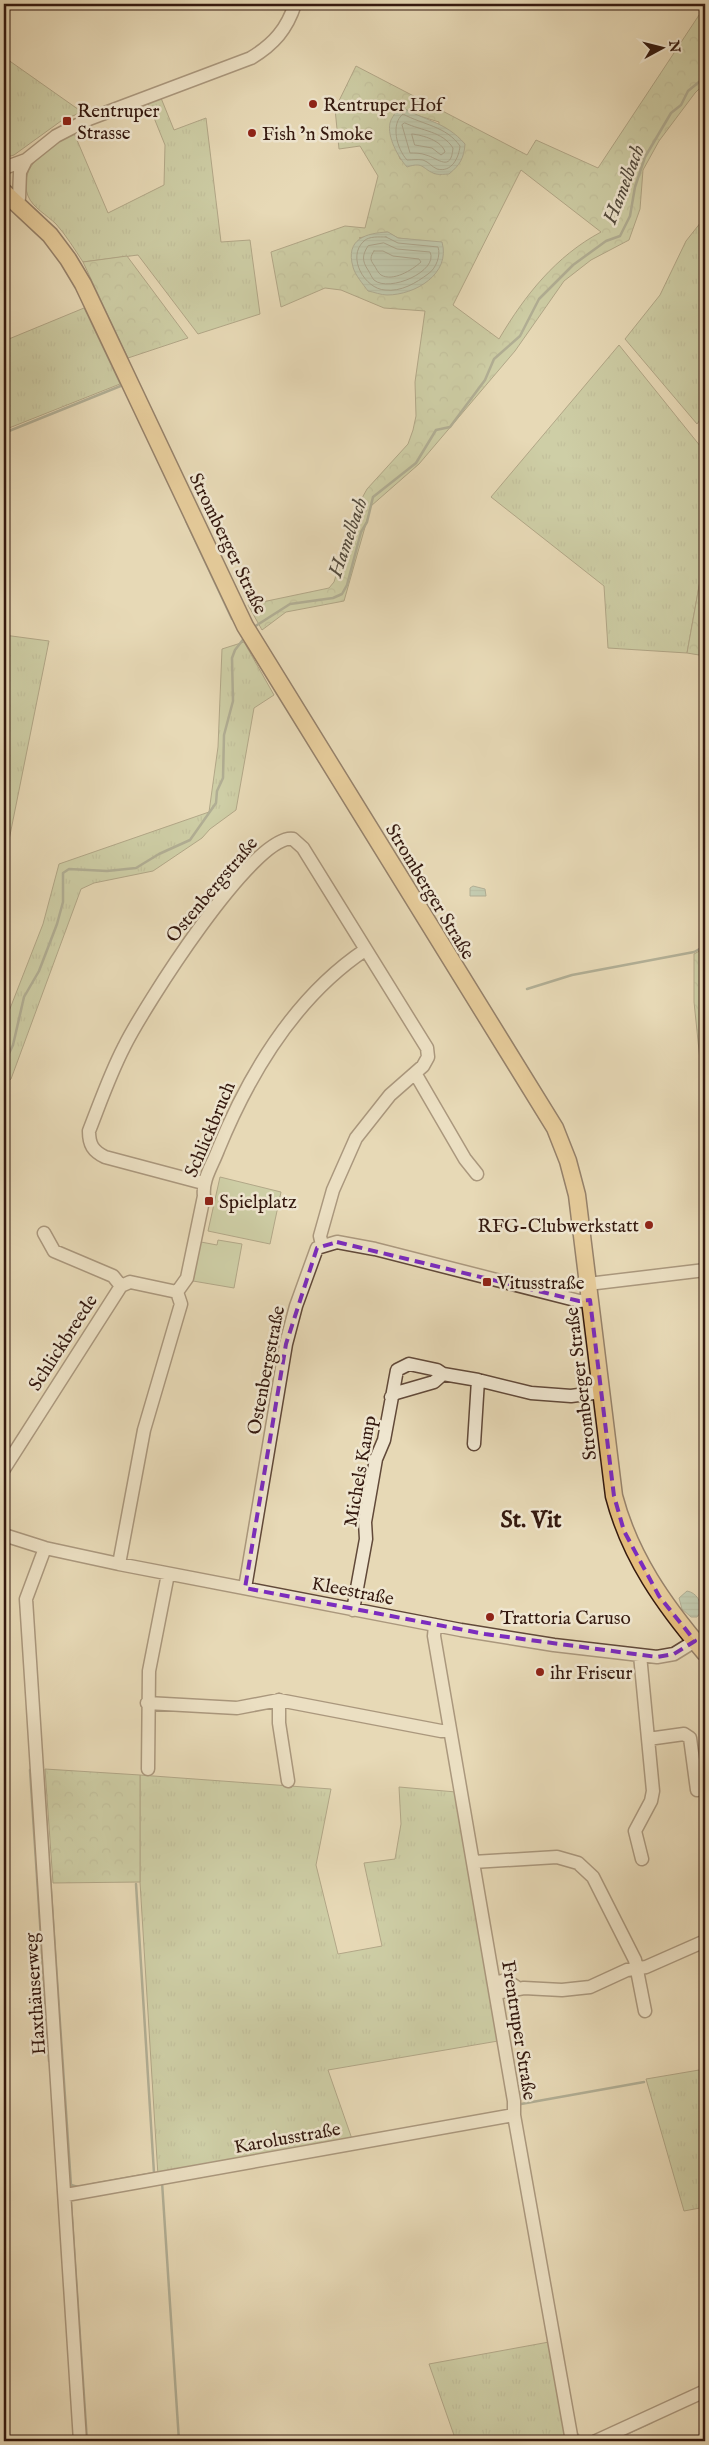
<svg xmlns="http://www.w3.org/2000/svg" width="709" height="2445" font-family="'IM FELL English',serif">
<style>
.grass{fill:url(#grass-tufts);stroke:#726c50}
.forest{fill:url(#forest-crowns);stroke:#726c50;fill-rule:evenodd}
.park{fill:#afc092;stroke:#726c50}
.water{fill:url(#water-rules);stroke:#707a6b}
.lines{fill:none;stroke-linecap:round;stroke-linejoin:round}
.shore{stroke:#666a5c;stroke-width:1}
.stream{stroke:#707a6b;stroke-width:2.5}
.minor-casing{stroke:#614939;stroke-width:15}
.major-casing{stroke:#34190f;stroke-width:19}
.minor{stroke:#efe6d0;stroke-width:12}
.major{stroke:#e4bc7b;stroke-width:16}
.marked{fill:none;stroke:#7b2cbf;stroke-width:4;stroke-dasharray:10 6;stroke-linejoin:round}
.poi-dot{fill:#8f2418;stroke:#efe6d0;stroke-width:2}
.labels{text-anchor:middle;stroke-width:5;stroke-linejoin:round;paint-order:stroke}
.poi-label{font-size:19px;fill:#34190f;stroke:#efe6d0;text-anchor:start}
.street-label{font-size:19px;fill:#34190f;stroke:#efe6d0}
.water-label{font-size:20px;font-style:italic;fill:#524a3d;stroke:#efe6d0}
.district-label{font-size:24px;font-weight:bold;fill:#34190f;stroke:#efe6d0}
</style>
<defs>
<pattern id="grass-tufts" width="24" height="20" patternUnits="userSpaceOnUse" patternTransform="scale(1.25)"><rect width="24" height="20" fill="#afc092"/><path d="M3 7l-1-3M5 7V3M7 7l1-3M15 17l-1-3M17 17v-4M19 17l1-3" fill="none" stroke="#97a47d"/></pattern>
<pattern id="forest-crowns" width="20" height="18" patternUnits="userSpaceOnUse" patternTransform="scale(1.25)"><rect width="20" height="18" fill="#afc092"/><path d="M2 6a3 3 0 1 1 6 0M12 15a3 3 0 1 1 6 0" fill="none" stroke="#97a47d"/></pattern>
<pattern id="water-rules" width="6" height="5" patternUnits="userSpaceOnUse" patternTransform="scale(1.25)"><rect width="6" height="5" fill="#98bba9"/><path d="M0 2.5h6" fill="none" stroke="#84a090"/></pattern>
</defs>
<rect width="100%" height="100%" fill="#e7d9b6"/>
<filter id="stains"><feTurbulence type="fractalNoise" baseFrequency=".004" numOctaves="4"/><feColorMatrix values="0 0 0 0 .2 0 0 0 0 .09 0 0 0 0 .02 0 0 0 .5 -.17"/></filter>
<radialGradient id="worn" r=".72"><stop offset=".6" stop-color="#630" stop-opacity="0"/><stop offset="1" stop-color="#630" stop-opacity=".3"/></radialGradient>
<path class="grass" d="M4,57L82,112L61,121L14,155L4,158Z
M161,98L174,130L206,118L221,242L250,240L260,314L198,334L138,255L83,262C75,250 66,235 56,224C47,215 33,208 28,196C16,166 52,144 74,133L108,213L164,185L165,145L148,103Z
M705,217V413L697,424L625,339L660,295L686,241Z
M84,308L120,384L4,430V341Z
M619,345L705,452V553L687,653L608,648L604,586L491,497Z
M4,635L49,641L6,855H4Z
M244,642L274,695L254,708L236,810L210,829L202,838L153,871L94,883L81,889L11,1079L4,1085V1024L43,924L59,864L209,812L218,747L222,649Z
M140,1775L331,1789L316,1865L338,1954L382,1946L364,1863L395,1859L401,1824L399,1787L456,1792L498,2041L328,2070L352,2139L158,2176L140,1882Z
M705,2069V2207L684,2211L646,2079Z
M549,2342L567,2439L565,2441H456L429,2364Z"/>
<path class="forest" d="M705,6V83L695,93L659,141L643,170L640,209L629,240L591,260L564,281L515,351L419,464L371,506L344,601L286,612L262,630L248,605L329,588L334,582L356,509L367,489L408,444L413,430L416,416L415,382L425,311L384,308L341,290L325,288L281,307L271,252L345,226L365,228L378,176L360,146L339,149L335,109L356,66L527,155L536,140L598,168ZM400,106L413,114L439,122L435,174L425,166L400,159L391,132ZM521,170L601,232C556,256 525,295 499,339L453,305ZM387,232L398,238L414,240L359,238Z
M127,256L188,338L128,358L83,262Z
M705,553V656L687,653Z
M705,948V1063L700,1060L694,1002V954Z
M45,1769L140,1775V1882L53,1883Z"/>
<path class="park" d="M220,1177L281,1192L270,1244L208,1231Z
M218,1240L242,1244L234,1288L193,1281L201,1242L217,1245Z"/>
<path class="water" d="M400,106C424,121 445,121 465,144C464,158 460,165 449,174C445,174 440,175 436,174C422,170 425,161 407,167C398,157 387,137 390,123C391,118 397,111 400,106Z
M388,232L398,238L442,242C451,274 415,295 387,295C381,295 374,292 368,291C363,284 355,275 353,267C345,239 366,233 388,232Z
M473,886L485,889L486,896H470V888Z
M687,1591C697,1593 701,1601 701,1612L697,1617H691L682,1609L679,1598Z"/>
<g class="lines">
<path class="shore" d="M403,114C423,125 446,126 460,146C459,157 452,173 437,169C432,167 429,162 423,160C417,159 413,160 407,160C397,149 390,124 403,114Z
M405,123C422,131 442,131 453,148C451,173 438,158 426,155C421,153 415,153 410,153L402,125Z
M412,134C423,135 442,141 445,152L441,155L432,148L415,145Z
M386,237L398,243L438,247C441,255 436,269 428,274C416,283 401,292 385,290C365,289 346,257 364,241C369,236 379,237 386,237Z
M384,243L397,249L430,252C439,271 389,293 374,280C372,278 370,273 368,270C362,261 362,255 368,246Z
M374,251H383L393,256L419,259L421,262C412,270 393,282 381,275C378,273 376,268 374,265C370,260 370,257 374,251Z"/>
<path class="stream" d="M4,433L123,385
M186,521L232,619
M254,627L290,604L333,598L342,594L347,585L361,532L367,522L373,497L416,463L436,430L450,427L485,380L494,359L520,336L539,299L573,265L606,241L620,236L630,216L635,187L645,157L671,113L681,105L688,91L705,77
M527,989L572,975L694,952L705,946
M4,1064L13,1045L24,997L39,971L57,924L63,902V873L69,869L107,871L136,868L159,854L190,840L216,803L217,791L223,778L224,735L233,701L232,658L235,650L245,637
M30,1770L49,2061
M44,1788L71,2185L78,2187
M521,2104L644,2082
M162,2182L179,2441
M93,2184L154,2173L136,1884
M71,2203L87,2441
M576,2433L583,2440L593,2436
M611,2441L652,2422"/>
<g class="minor-casing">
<path id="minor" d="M4,168L26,160L56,136L89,119L251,58C274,44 287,29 295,4
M16,203L19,198L20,172L26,160
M415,1073L465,1159L477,1174
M203,1183L105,1157C93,1151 89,1145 89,1131C100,1103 110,1074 124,1047C142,1010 254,832 293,839L303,848L427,1048L428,1057L423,1066L390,1095L356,1138L333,1190L320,1236L322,1245
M44,1233L54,1251L113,1276L121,1286
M588,1284L705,1270
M177,1292L187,1278L204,1196C202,1180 212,1166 218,1150C249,1074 295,997 365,950
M391,1397L396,1393L434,1382L443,1374
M474,1444L478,1380
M4,1469L121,1286L130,1282L177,1292
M4,1535L45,1548L119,1564L461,1630L554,1645L657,1657L674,1654L695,1641
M45,1548L26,1599L80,2441
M119,1564L144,1430L181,1304L177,1292
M245,1588L286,1344L296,1306L317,1248L337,1242L375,1249L579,1301L590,1300
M353,1610L366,1539L365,1522L376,1459L384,1440L397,1370L409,1364L437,1370L443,1374L478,1380L531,1393L571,1396L601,1392
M435,1625L434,1636L514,2101V2115L572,2441
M640,1655L653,1791L651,1801L635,1831L642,1859
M279,1700V1723L288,1781
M147,1703L237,1708L279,1700L441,1731L450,1730
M648,1739L684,1734L690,1738L697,1790
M148,1769L149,1671L168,1574
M473,1862L557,1857L578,1863L593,1877L635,1960L645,2011
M494,1983L506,1980L519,1989
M496,1993L524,1988L562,1990L590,1987L627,1970L646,1967L705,1941
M66,2195L514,2115
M596,2441L705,2391"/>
</g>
<g class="major-casing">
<path id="major" d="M4,192L50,235L68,259L83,284L245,626L555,1128L568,1161L577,1195L614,1496C630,1557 664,1605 705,1653"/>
</g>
<use href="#minor" class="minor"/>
<use href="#major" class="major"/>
</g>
<path d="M0 0H709V2445H0ZM337,1242L579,1301L590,1300L614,1496L624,1531L659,1596L695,1641L674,1654L657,1657L485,1634L245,1588L286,1344L317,1248Z" fill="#e7d9b6" fill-opacity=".55" fill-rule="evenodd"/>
<path class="marked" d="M337,1242L579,1301L590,1300L614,1496L624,1531L659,1596L695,1641L674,1654L657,1657L485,1634L245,1588L286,1344L317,1248Z"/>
<g class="poi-dot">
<circle cx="313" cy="104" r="5"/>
<rect x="62" y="116" width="10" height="10" rx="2.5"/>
<circle cx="252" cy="133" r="5"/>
<rect x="204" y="1196" width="10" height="10" rx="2.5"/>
<circle cx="649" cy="1225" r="5"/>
<rect x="482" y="1277" width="10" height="10" rx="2.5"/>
<circle cx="490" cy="1617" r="5"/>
<circle cx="540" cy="1672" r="5"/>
</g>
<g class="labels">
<g class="poi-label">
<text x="323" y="111">Rentruper Hof</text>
<text x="77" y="117">Rentruper<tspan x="77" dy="22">Strasse</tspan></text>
<text x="262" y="140">Fish ’n Smoke</text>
<text x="219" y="1208">Spielplatz</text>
<text x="639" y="1232" text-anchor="end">RFG-Clubwerkstatt</text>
<text x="497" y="1289">Vitusstraße</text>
<text x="500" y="1624">Trattoria Caruso</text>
<text x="550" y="1679">ihr Friseur</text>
</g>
<g class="street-label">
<text transform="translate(229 543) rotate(64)" y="7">Stromberger Straße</text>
<text transform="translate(211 889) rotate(-50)" y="7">Ostenbergstraße</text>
<text transform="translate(431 891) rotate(59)" y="7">Stromberger Straße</text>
<text transform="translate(209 1129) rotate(-67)" y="7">Schlickbruch</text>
<text transform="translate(62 1342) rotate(-57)" y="7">Schlickbreede</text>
<text transform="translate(265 1370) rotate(-79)" y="7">Ostenbergstraße</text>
<text transform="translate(580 1384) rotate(-97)" y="7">Stromberger Straße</text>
<text transform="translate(359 1471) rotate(-80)" y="7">Michels Kamp</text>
<text transform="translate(353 1590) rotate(11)" y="7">Kleestraße</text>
<text transform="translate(34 1994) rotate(-94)" y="7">Haxthäuserweg</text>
<text transform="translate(520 2030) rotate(81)" y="7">Frentruper Straße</text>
<text transform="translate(287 2137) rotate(-10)" y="7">Karolusstraße</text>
</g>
<g class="water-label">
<text transform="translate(623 184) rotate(-69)" y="7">Hamelbach</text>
<text transform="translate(347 537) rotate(-71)" y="7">Hamelbach</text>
</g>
<g class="district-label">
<text x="531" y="1527">St. Vit</text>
</g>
</g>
<rect width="709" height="2445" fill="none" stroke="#e7d9b6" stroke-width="20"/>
<rect x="5" y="5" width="699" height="2435" fill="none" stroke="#34190f" stroke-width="2.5"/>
<rect x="10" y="10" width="689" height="2425" fill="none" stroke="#34190f"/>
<g transform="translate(662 48) rotate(83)" stroke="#efe6d0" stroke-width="4" paint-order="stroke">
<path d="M0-4L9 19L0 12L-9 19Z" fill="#34190f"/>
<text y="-8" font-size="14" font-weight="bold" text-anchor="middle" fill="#34190f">N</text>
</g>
<rect width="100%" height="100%" filter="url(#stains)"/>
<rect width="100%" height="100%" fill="url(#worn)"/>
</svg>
